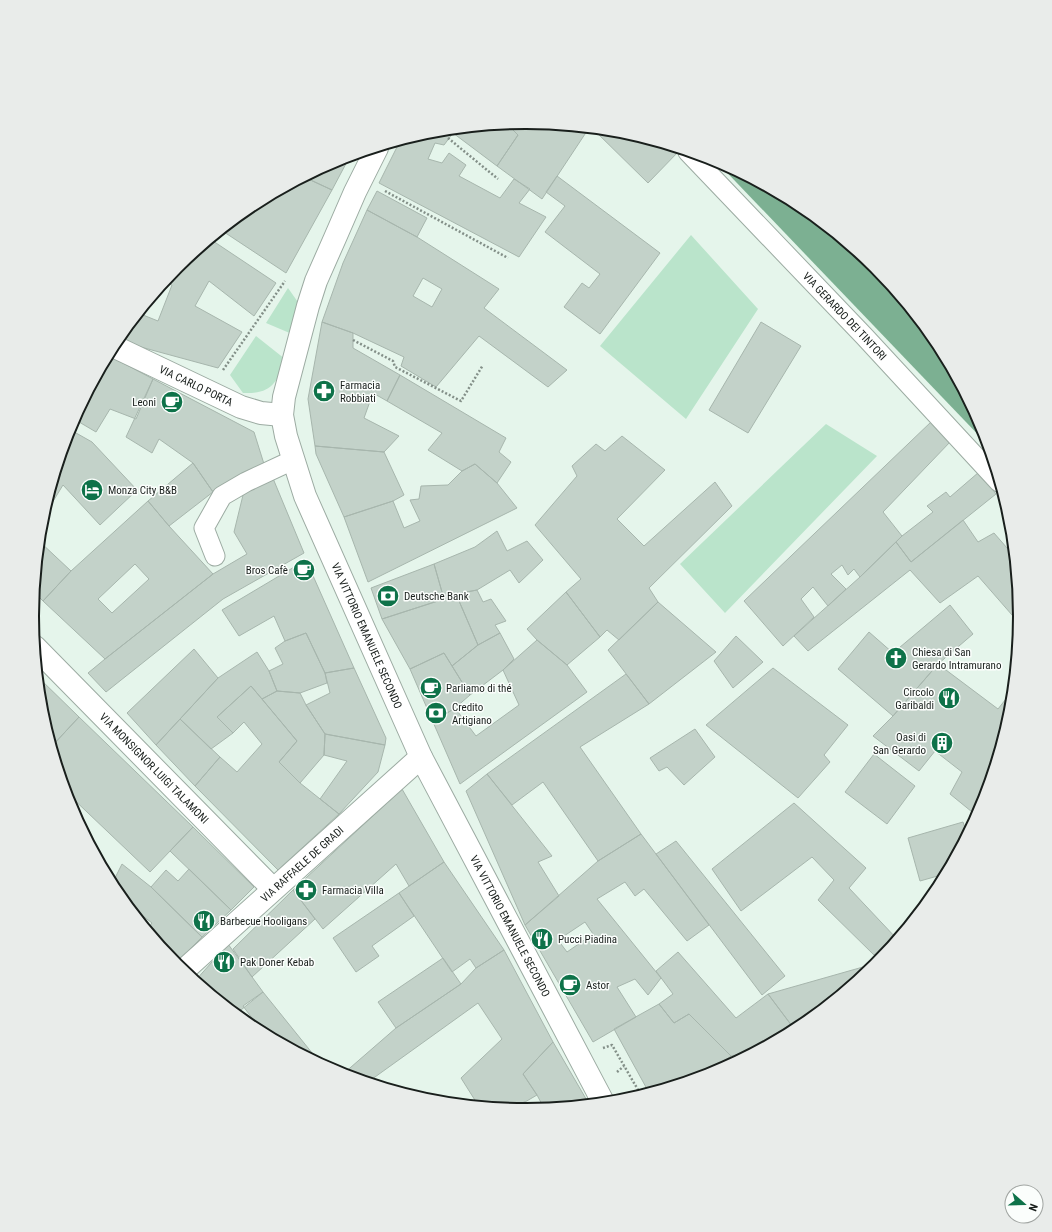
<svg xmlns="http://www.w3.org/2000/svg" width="1052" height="1232" font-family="'Roboto Condensed',sans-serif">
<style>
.green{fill:#bae4cb}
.water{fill:#7cb092}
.building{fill:#c3d2c9;stroke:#a7b6ad;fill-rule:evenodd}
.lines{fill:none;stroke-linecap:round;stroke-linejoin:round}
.pedestrian-casing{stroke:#9caba2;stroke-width:21}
.minor-casing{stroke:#9caba2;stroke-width:24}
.path{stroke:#838f88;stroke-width:2.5;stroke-dasharray:2 2;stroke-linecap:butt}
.pedestrian{stroke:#fff;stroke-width:19}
.minor{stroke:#fff;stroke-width:22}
.labels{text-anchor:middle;stroke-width:3;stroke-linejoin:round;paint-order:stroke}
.street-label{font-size:11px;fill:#191f1c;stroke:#fbfefc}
.poi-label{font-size:11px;fill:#191f1c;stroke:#fbfefc;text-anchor:start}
.rim{fill:none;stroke:#191f1c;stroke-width:2}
</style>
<rect width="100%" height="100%" fill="#e5f5eb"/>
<path class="green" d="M691,235L758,309L686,419L600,346Z
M288,288L300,305L292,334L266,323Z
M256,336L285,359C277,384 271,394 243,393L230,375Z
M826,424L877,456L725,613L680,564Z"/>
<path class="water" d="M714,159L801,205L875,267L937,342L982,427L988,445Z"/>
<path class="building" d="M526,122L589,128L542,199L497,166L518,135L507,124Z
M507,124L518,135L497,166L453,133L456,129Z
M592,128L623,132L677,148L680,150L648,183Z
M448,130L453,133L444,145L435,143L428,159L442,163L449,153L466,165L459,176L500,198L514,179L530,189L519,203L546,217L519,257L379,183L400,141L430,131Z
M350,156L332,190L304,177L337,160Z
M557,176L660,253L600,334L564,307L582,283L589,288L600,274L545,232L565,206L546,192Z
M304,177L332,190L286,273L221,230L252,205Z
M377,191L427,218L417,237L367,210Z
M367,210L417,237L499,289L484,308L567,370L548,387L479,336L436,387L401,366L404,357L353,333L322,322L343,263ZM423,278L442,289L432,307L413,296Z
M210,239L276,283L254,316L209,281L195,306L242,332L218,368L126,343L118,338L138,313L158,321L172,285L164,282L177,267Z
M322,322L353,333V348L400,375L387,401L373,393L364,418L399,436L384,452L315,446L308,399Z
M761,322L801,346L748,433L709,410Z
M108,355L153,379L136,419L110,409L96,432L74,419Z
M400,375L506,438L499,452L511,462L497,483L475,464L462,471L428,450L442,433L387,401Z
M153,379L254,432L264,464L213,492L193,463L159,439L152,453L126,437Z
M932,421L951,441L883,512L902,536L860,577L854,569L848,575L842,565L831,574L846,589L828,606L813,587L801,599L814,617L783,646L744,601Z
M69,429L92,442L137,490L100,525L63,485L41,521Z
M622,436L665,470L617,519L644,546L715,482L732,506L649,588L658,602L619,640L607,630L600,637L566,592L581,579L535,525L577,476L572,466L596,444L605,451Z
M315,446L384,452L404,495L393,501L344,517L316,454Z
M193,463L213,492L169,526L148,501Z
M475,464L497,483L517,508L368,582L344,517L393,501L404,528L420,521L410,500L419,499L421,486L448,485L462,471Z
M979,472L996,494L911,562L896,542L902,536L933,512L927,506L946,492L950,497Z
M272,476L304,553L223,599L106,692L88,673L105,659L213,574L247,554L234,532L244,491Z
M148,501L169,526L213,574L105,659L43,601L71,571ZM135,564L149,579L112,613L98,599Z
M963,520L978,542L994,533L1014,556L1020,616L1019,623L978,576L940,603L910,570L808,651L794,636L860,577L896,542L911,562Z
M497,531L507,551L527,541L543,560L519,583L510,570L477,590L456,594L444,599L434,564L475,547Z
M39,541L71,571L43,601L34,592Z
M306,560L354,668L325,673L306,633L285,641L274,616L239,636L222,610Z
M434,564L444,599L382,619L371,588Z
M477,590L483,602L491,599L506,621L495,625L500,633L478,645L456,594Z
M566,592L600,637L567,665L537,640L527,629Z
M456,594L478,645L452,666L444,653L410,669L382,619L444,599Z
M658,602L716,652L649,704L608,650Z
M950,605L973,634L938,664L893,716L838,669L869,632L893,653Z
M306,633L325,673L327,683L300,693L277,691L269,671L283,664L275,648L285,641Z
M500,633L514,659L503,670L470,695L452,666L478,645Z
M736,636L763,662L733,688L714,661Z
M537,640L567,665L587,692L460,784L433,722L455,708L476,736L519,705L503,670Z
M194,649L218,678L156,745L127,713Z
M257,652L269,671L277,691L262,699L251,686L217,717L233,733L211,749L180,719L218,678Z
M444,653L470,695L455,708L433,722L410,669Z
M938,664L998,709L1013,690L1010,713L982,805L977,816L950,794L962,772L935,751L919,771L873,736L893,716Z
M354,668L386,738L385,745L325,734L306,705L330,693L325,673Z
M773,668L848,725L824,755L830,762L798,798L706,725Z
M626,674L649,704L580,747L641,834L598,861L543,782L512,805L487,774Z
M38,677L79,717L52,746L41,712Z
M251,686L297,741L279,762L300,783L339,814L278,870L195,786L220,757L237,772L262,744L244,722L233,733L217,717Z
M277,691L300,693L306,705L325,734L324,755L300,783L279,762L297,741L262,699Z
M79,717L193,827L150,872L66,792L52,746Z
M180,719L220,757L195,786L156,745Z
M695,729L715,757L684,785L667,767L659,771L650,758Z
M325,734L385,745L378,772L339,814L320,799L347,761L324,755Z
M874,754L915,786L887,824L845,792Z
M487,774L552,856L538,862L559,896L525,925L466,791Z
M402,789L444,862L409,886L396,864L323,929L293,890Z
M794,803L866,868L849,888L897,939L894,942L874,955L818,900L834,880L812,857L741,911L712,869Z
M963,822L967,834L943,879L941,875L920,881L908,838Z
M193,827L254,887L231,910L170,851Z
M641,834L709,925L687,941L644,889L635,896L625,882L597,899L661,978L648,995L635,979L617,987L636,1017L593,1042L525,925L598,861ZM585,922L593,934L567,952L558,940Z
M676,841L785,976L762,995L656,854Z
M444,862L504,950L476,968L470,959L452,972L399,893Z
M122,864L151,887L202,937L175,964L147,929L152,923L125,902L112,884Z
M189,869L231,910L202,937L151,887L166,870L178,881Z
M293,890L315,919L252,977L233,949Z
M399,893L414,916L372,946L379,956L356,972L333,938Z
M228,944L263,992L236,1014L195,981Z
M504,950L553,1042L523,1074L537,1095L525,1102L502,1108L478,1105L461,1078L502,1039L478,1003L368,1082L343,1074L396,1028L461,984L476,968Z
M678,952L736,1018L768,994L795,1030L756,1050L731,1056L689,1014L674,1023L659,1004L673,994L656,971Z
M443,958L461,984L396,1028L378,1002Z
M877,963L800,1027L795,1030L768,994Z
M263,992L321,1064L264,1034L243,1006Z
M659,1004L674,1023L689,1014L731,1056L713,1069L647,1089L614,1029Z
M553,1042L589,1104L544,1108L537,1095L523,1074Z
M525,1102L528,1110L502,1108Z"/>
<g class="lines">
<g class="pedestrian-casing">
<g id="pedestrian">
<path id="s1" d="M688,152L864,336L999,482"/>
<path d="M215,556L204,528L222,496L246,482L293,460"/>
</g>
</g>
<g class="minor-casing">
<g id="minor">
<path id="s2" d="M377,148L355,192L335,238L316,281L308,306L284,397L282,415L286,436L305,496L421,757L603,1102"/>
<path id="s3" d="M113,346L241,407L261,413L282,415"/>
<path id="s4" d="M35,647L273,889"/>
<path id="s5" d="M183,971L421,757"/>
</g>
</g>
<path class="path" d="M448,138L498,179
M385,191L508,258
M353,340L393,361L395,367L461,401L483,365
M223,370L285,281
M603,1048L612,1045L641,1095
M617,1072L624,1066"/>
<use href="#pedestrian" class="pedestrian"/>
<use href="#minor" class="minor"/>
</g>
<defs>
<g id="pharmacy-disc" transform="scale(1.15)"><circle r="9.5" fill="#0e7249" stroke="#fbfefc"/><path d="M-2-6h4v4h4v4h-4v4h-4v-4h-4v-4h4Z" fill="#fff"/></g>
<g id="cafe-disc" transform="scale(1.15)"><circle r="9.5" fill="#0e7249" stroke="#fbfefc"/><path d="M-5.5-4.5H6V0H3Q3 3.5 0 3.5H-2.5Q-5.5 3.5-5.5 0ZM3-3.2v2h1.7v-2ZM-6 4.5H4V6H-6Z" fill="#fff"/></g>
<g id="hotel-disc" transform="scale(1.15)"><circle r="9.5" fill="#0e7249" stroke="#fbfefc"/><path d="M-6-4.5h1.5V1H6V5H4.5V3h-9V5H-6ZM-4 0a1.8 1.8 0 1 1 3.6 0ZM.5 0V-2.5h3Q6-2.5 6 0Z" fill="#fff"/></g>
<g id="bank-disc" transform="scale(1.15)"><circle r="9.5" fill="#0e7249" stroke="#fbfefc"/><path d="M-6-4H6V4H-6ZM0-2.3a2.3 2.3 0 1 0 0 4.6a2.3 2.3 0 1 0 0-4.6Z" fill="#fff"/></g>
<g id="church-disc" transform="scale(1.15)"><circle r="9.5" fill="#0e7249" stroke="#fbfefc"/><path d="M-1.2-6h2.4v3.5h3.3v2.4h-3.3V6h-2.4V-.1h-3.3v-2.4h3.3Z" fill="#fff"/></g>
<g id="restaurant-disc" transform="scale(1.15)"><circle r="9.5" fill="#0e7249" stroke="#fbfefc"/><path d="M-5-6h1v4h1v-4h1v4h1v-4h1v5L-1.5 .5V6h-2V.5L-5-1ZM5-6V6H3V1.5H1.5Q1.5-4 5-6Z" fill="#fff"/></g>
<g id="building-disc" transform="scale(1.15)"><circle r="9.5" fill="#0e7249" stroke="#fbfefc"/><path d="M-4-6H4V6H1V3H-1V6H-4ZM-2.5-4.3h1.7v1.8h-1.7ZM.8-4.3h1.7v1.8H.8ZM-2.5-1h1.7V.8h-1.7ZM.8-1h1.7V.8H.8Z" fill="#fff"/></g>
</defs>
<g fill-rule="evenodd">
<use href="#pharmacy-disc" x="324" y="391"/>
<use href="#cafe-disc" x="172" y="402"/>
<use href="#hotel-disc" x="92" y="490"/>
<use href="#cafe-disc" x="304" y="570"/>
<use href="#bank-disc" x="388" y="596"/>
<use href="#church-disc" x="896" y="658"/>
<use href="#cafe-disc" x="431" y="688"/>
<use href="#restaurant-disc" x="949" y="698"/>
<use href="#bank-disc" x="436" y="713"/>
<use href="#building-disc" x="942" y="743"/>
<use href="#pharmacy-disc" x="306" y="890"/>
<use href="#restaurant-disc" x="204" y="921"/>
<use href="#restaurant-disc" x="542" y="939"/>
<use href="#restaurant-disc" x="224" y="962"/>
<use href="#cafe-disc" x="570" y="985"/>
</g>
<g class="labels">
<g class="street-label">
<text dy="4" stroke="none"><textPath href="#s1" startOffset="227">VIA GERARDO DEI TINTORI</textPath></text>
<text dy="4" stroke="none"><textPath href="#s3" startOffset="92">VIA CARLO PORTA</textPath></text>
<text dy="4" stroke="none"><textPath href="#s2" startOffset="522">VIA VITTORIO EMANUELE SECONDO</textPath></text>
<text dy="4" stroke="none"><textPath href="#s4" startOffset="170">VIA MONSIGNOR LUIGI TALAMONI</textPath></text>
<text dy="4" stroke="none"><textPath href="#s5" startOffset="160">VIA RAFFAELE DE GRADI</textPath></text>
<text dy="4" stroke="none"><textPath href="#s2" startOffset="846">VIA VITTORIO EMANUELE SECONDO</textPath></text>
</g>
<g class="poi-label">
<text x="340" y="389">Farmacia<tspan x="340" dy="13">Robbiati</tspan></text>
<text x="156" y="406" text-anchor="end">Leoni</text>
<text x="108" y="494">Monza City B&amp;B</text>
<text x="288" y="574" text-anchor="end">Bros Cafè</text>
<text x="404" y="600">Deutsche Bank</text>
<text x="912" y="656">Chiesa di San<tspan x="912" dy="13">Gerardo Intramurano</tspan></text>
<text x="446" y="692">Parliamo di thé</text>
<text x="934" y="696" text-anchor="end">Circolo<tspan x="934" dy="13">Garibaldi</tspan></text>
<text x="452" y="711">Credito<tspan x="452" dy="13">Artigiano</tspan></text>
<text x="926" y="741" text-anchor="end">Oasi di<tspan x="926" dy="13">San Gerardo</tspan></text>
<text x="322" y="894">Farmacia Villa</text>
<text x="220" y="925">Barbecue Hooligans</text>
<text x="558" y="943">Pucci Piadina</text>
<text x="240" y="966">Pak Doner Kebab</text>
<text x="586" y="989">Astor</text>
</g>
</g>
<path d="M0 0H1052V1232H0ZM39 616a487 487 0 1 1 974 0a487 487 0 1 1-974 0Z" fill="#e9ecea" fill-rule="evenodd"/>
<path class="rim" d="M39 616a487 487 0 1 1 974 0a487 487 0 1 1-974 0Z"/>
<g transform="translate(1024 1204) rotate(110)"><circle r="19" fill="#fbfefc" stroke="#a1a5a2"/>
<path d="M0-3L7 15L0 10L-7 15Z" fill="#0e7249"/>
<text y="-6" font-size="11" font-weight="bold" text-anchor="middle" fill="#191f1c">N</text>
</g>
</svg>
